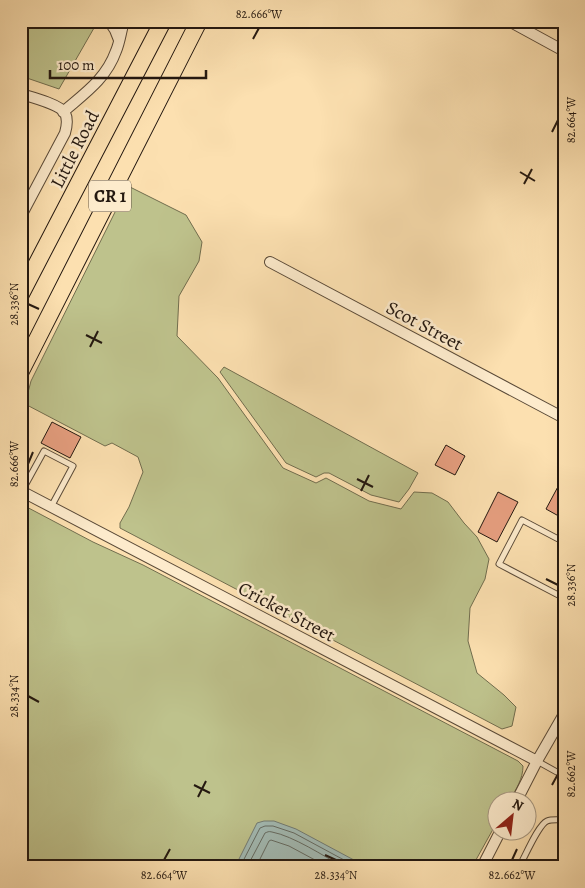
<svg xmlns="http://www.w3.org/2000/svg" width="585" height="888" font-family="Alegreya,serif">
<style>
.green{fill:#bec28c;stroke:#716d4e}
.water{fill:#a2bbb5;stroke:#707a73}
.lines{fill:none;stroke-linecap:round;stroke-linejoin:round}
.shore{stroke:#636a62;stroke-width:1}
.building{fill:#e79f80;stroke:#241810}
.lane-casing{stroke:#5a4a38;stroke-width:7}
.street-casing{stroke:#5a4a38;stroke-width:12}
.primary-casing{stroke:#241810;stroke-width:18}
.lane{stroke:#fdebcc;stroke-width:5}
.street{stroke:#fdebcc;stroke-width:10}
.primary{stroke:#fce0b0;stroke-width:16}
.ticks{fill:none;stroke:#241810;stroke-width:2}
.labels{text-anchor:middle;stroke-width:5;stroke-linejoin:round;paint-order:stroke}
.shield{fill:#fdebcc;stroke:#655748;stroke-width:1}
.shield-label{font-size:18px;font-weight:bold;fill:#241810}
.street-label{font-size:19px;fill:#241810;stroke:#fdebcc}
.neatline{fill:none;stroke:#241810;stroke-width:2}
.ticks-label{font-size:12px;text-anchor:middle;fill:#241810}
</style>
<rect width="100%" height="100%" fill="#fce0b0"/>
<filter id="stains"><feTurbulence type="fractalNoise" baseFrequency=".004" numOctaves="4"/><feColorMatrix values="0 0 0 0 .2 0 0 0 0 .09 0 0 0 0 .02 0 0 0 .5 -.17"/></filter>
<radialGradient id="worn" r=".72"><stop offset=".6" stop-color="#630" stop-opacity="0"/><stop offset="1" stop-color="#630" stop-opacity=".3"/></radialGradient>
<path class="green" d="M21,21H98L59,89L21,76Z
M128,186L186,215L202,242L199,261L179,296L177,336L218,378L283,468L316,483L326,478L369,501L401,509L414,492L432,493L448,502L464,523L477,537L489,559L485,579L470,608L468,641L477,673L504,695L516,707L512,726L502,729L120,528V523L129,507L143,472L138,457L112,443L105,446L25,404L31,381Z
M224,367L418,473L409,489L399,502L371,495L329,473H324L316,477L286,463L220,372Z
M21,504L93,542L143,565L518,761L523,766C523,779 516,789 510,800H498L497,822L472,867H27L21,864Z"/>
<path class="water" d="M264,821H274L296,829L367,867H235L257,823Z"/>
<g class="lines">
<path class="shore" d="M240,867L260,828L265,826H273L294,833L357,867
M247,867L265,833C268,832 268,831 272,832C293,836 324,856 343,867
M256,867L269,841L271,840L289,846L328,867"/>
</g>
<path class="building" d="M52,422L81,437L70,458L41,443Z
M446,445L465,456L455,475L435,465Z
M561,481L564,483V519L546,509Z
M498,492L518,502L497,542L478,532Z"/>
<g class="lines">
<g class="lane-casing">
<path id="lane" d="M22,491L44,451L73,466L51,507
M564,542L522,520L499,564L564,598
M537,761L564,776
M519,867C525,857 538,825 547,821C552,819 559,820 564,820"/>
</g>
<g class="street-casing">
<path id="street" d="M109,21L115,30L119,40
M509,21L564,51
M21,94C31,97 59,104 65,113C68,119 67,126 65,133L21,216
M63,112C85,93 106,79 116,51C120,42 121,31 124,21
M270,262L564,418
M21,491L537,761
M517,800L537,761L564,714
M482,867L501,830"/>
</g>
<g class="primary-casing">
<path id="primary" d="M21,294L163,21
M21,371L199,21"/>
</g>
<use href="#lane" class="lane"/>
<use href="#street" class="street"/>
<use href="#primary" class="primary"/>
</g>
<path class="ticks" d="M253,39L259,28M552,132L558,120M520,172L535,181M524,184L532,169M28,304L39,309M86,335L102,343M90,347L98,331M28,464L33,452M357,479L373,487M361,491L369,475M546,579L558,585M28,696L39,702M194,785L210,793M552,785L558,774M198,797L206,781M325,855L336,860M164,860L170,849M512,860L517,849"/>
<g class="labels">
<rect class="shield" x="89" y="180.5" width="42" height="31" rx="4"/>
<g class="shield-label">
<text x="110" y="202">CR 1</text>
</g>
<g class="street-label">
<text transform="translate(74 149) rotate(-63)" y="7">Little Road</text>
<text transform="translate(425 325) rotate(28)" y="7">Scot Street</text>
<text transform="translate(287 611) rotate(28)" y="7">Cricket Street</text>
</g>
</g>
<rect width="585" height="888" fill="none" stroke="#fce0b0" stroke-width="55"/>
<g transform="translate(512 816) rotate(28)"><circle r="24" fill="#fdebcc" stroke="#a69781"/>
<path d="M0-4L9 19L0 12L-9 19Z" fill="#8f2418"/>
<text y="-8" font-size="14" font-weight="bold" text-anchor="middle" fill="#241810">N</text>
</g>
<path d="M50 70v8h156v-8" fill="none" stroke="#241810" stroke-width="2.5"/>
<text x="58" y="70" font-size="15" fill="#241810" stroke="#fdebcc" stroke-width="4" paint-order="stroke">100 m</text>
<rect x="28" y="28" width="530" height="832" class="neatline"/>
<g class="ticks-label">
<text x="259" y="18">82.666°W</text>
<text transform="translate(571 120) rotate(-90)" y="4">82.664°W</text>
<text transform="translate(14 304) rotate(-90)" y="4">28.336°N</text>
<text transform="translate(14 464) rotate(-90)" y="4">82.666°W</text>
<text transform="translate(571 585) rotate(-90)" y="4">28.336°N</text>
<text transform="translate(14 696) rotate(-90)" y="4">28.334°N</text>
<text transform="translate(571 774) rotate(-90)" y="4">82.662°W</text>
<text x="164" y="879">82.664°W</text>
<text x="336" y="879">28.334°N</text>
<text x="512" y="879">82.662°W</text>
</g>
<rect width="100%" height="100%" filter="url(#stains)"/>
<rect width="100%" height="100%" fill="url(#worn)"/>
</svg>
